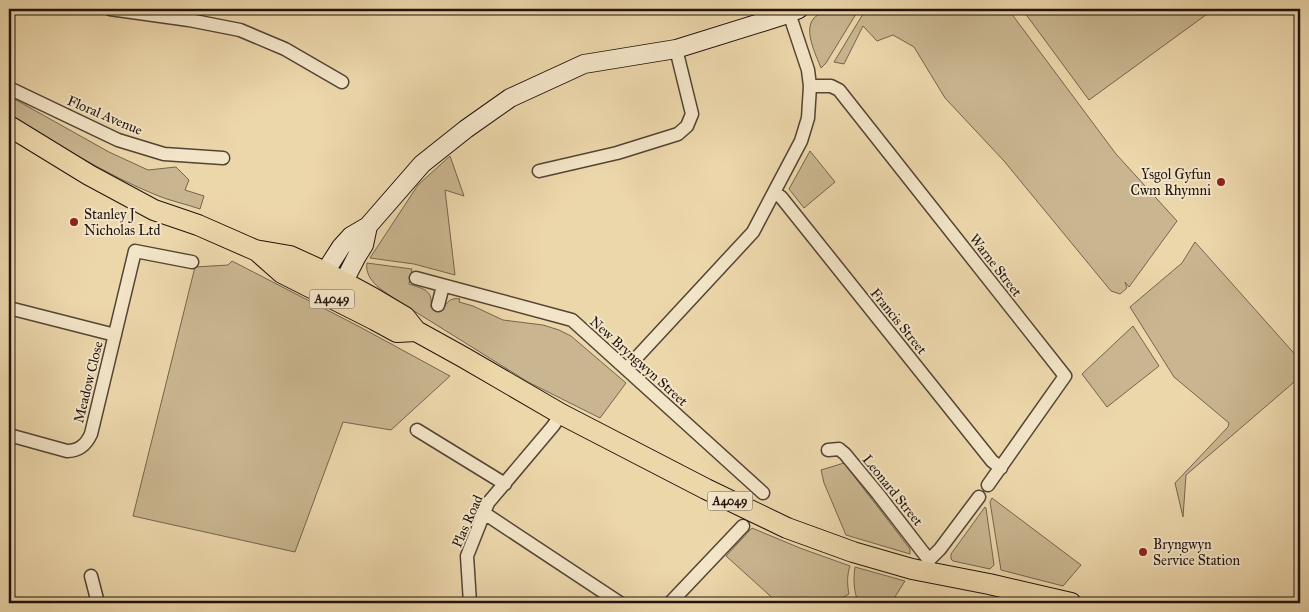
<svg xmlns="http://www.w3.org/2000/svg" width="1309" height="612" font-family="'IM FELL Great Primer',serif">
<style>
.green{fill:#c9b690;stroke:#74644e}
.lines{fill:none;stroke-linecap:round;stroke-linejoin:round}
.street-casing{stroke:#534434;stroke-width:15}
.secondary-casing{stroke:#20130d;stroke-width:20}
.primary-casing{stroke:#20130d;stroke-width:22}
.street{stroke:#f3e5c8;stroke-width:12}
.secondary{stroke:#f3e5c8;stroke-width:18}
.primary{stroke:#ecd7ab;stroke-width:20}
.poi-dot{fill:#8f2418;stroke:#f3e5c8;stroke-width:2}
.labels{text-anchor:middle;stroke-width:4;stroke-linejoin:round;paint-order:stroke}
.shield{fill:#f3e5c8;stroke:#5f5245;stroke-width:1}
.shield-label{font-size:12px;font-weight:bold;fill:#20130d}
.street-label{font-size:14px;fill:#20130d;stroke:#f3e5c8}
.poi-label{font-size:14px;fill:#20130d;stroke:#f3e5c8;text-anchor:start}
</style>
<rect width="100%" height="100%" fill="#ecd7ab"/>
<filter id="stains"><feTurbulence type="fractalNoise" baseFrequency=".004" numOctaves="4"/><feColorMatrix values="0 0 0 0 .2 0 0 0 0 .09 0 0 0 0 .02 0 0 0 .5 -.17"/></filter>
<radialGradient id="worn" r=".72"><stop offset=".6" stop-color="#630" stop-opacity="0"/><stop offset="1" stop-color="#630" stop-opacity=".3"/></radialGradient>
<path class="green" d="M832,9H859L826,63L821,68C816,55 803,30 814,18C818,14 826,11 832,9Z
M866,9H1008L1116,154L1177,221L1129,287L1125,282L1127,288L1120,294L1111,291L1004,161L945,98L914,47L893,35L877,41L863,26L844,64L834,62Z
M1022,9H1214L1089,100Z
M9,96L109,152L148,170L176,167L189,180L185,190L204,196L200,209C186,204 170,201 156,195C105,174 57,144 9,115Z
M810,151L835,182L804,208L789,189Z
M450,156L464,196L445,190L455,275L414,264L370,258L418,185Z
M1195,242L1300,360V377L1186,475L1183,517L1175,483L1228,427L1229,423L1174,377L1130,307L1182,263Z
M232,261L360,327L450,376L391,430L343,422L295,552L133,516L195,267L228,265Z
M367,263L412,269L409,284C424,289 433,290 431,307L443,310C446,302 451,297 460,299L459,302L473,306L503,320L543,325L559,330L571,336L626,383L600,418L528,382L398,301C385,292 364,281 367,263Z
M1133,326L1159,366L1107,407L1082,374Z
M844,463L910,549V554L846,535L824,483L821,470Z
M992,498L1081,565L1063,586L1001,570L990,502Z
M985,507L986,508L994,565L990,569L953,561L951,559V554Z
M752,528L800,548L850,566C847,575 847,584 849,594L833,603H778L726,556Z
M855,567L905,581L891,603H858C854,590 853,580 855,567Z"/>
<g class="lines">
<g class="street-casing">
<path id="street" d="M110,9L189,20L240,30L285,49L342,82
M810,86H831L839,90L1065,376L988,485
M9,88L118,140L164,154L223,158
M539,171L617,153L678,134L687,126L692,114L676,49
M774,193L781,197L992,461L1001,468
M416,278L572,320L763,493
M438,305L443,286
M9,308L115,335
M626,369L753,232L801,141L808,118L810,86L808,70L789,13
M417,430L505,484
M9,435L67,451C79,451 86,445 91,434L135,251L192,262
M828,450L839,449L845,454L878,494L929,560
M484,513L620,603
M928,567L929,560L940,549L979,497
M91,576L98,603
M470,603L467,556L488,503L553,426L561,414
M670,603L743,526"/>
</g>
<g class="secondary-casing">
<path id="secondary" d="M319,283L325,272L341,247L351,236L368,226L422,164L466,129L510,98L584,64L676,49L782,16L799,9
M338,293L357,256L364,245L368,226"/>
</g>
<g class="primary-casing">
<path id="primary" d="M9,126L89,175L154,210L198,225L255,250L290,256L325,272L373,298L405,317L416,331L463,357L561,414L706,489L787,528L853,552L912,569L989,584L1071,603
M256,250L282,273L375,320L397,332L416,331"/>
</g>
<use href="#street" class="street"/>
<use href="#secondary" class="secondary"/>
<use href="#primary" class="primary"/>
</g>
<g class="poi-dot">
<circle cx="1221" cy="182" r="5"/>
<circle cx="74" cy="222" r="5"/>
<circle cx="1143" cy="552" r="5"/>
</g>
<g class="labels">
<g class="shield">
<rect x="309.5" y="289.5" width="45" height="19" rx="4"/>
<rect x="707.5" y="491.5" width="45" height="19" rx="4"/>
</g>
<g class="shield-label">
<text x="332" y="303">A4049</text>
<text x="730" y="505">A4049</text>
</g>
<g class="street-label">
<text transform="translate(105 115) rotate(23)" y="5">Floral Avenue</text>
<text transform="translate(996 265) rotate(52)" y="5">Warne Street</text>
<text transform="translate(899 321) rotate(51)" y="5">Francis Street</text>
<text transform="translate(639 361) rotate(42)" y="5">New Bryngwyn Street</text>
<text transform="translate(88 382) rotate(-76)" y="5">Meadow Close</text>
<text transform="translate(893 490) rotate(51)" y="5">Leonard Street</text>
<text transform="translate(467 521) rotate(-66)" y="5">Plas Road</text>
</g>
<g class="poi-label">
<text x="1211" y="179" text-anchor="end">Ysgol Gyfun<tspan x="1211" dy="16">Cwm Rhymni</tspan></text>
<text x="84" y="219">Stanley J<tspan x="84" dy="16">Nicholas Ltd</tspan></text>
<text x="1153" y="549">Bryngwyn<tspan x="1153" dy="16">Service Station</tspan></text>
</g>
</g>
<rect width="1309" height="612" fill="none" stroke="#ecd7ab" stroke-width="30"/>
<rect x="10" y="10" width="1289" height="592" fill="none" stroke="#20130d" stroke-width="2.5"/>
<rect x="15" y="15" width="1279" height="582" fill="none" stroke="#20130d"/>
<rect width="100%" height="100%" filter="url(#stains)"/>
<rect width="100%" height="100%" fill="url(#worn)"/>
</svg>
